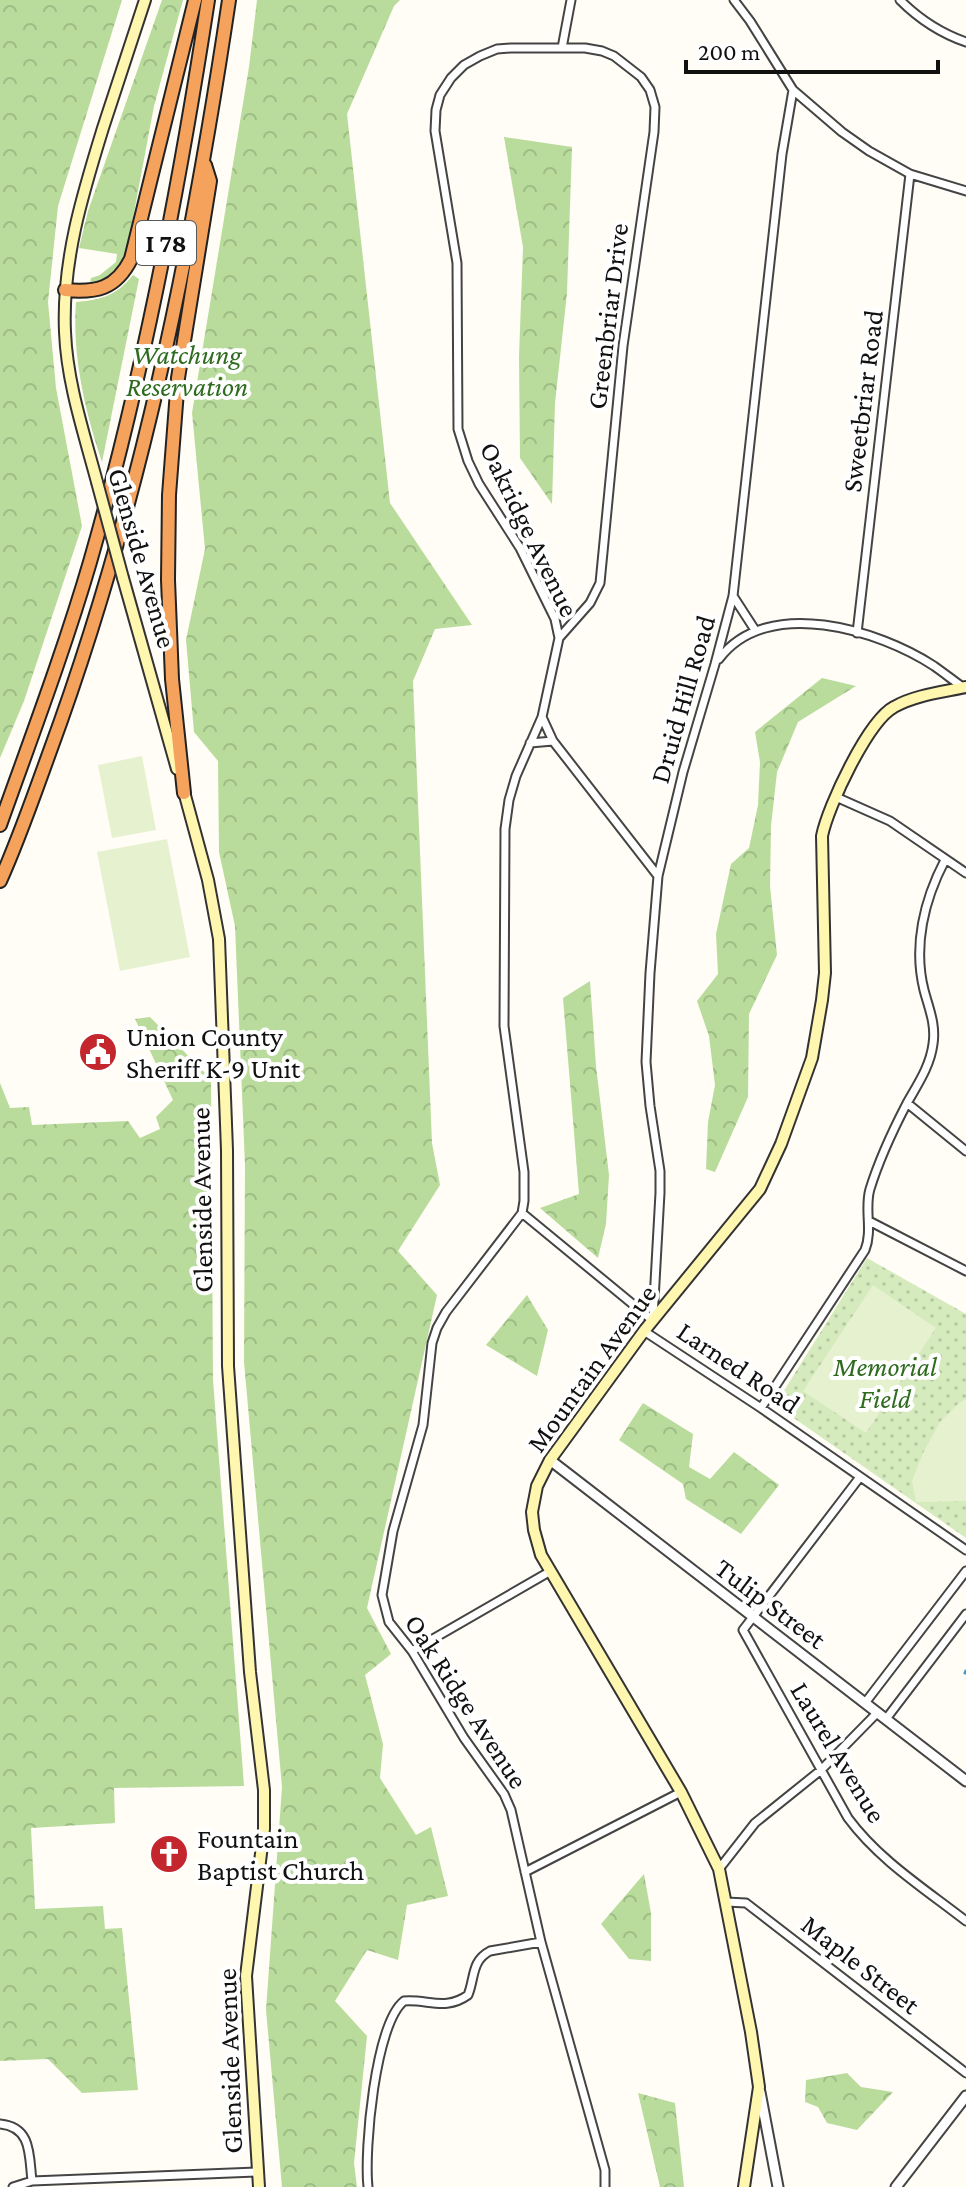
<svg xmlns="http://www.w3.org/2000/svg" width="966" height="2187" font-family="'Crimson Pro',serif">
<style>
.green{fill:url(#green-dots)}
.forest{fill:url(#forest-crowns)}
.pitch{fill:#e6f2cf}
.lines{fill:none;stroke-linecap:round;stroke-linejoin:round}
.stream{stroke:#3f96cf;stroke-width:3}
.minor-casing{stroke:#444;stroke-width:11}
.tertiary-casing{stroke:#444;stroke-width:13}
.secondary-casing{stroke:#333;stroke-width:14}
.motorway-casing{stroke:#222;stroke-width:16}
.minor{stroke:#fff;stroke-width:7}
.tertiary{stroke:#fff;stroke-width:9}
.secondary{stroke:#fff6b0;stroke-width:10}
.motorway{stroke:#f5a25d;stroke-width:12}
.secondary-bridge-casing{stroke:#333;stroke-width:14;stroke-linecap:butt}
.secondary-bridge{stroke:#fff6b0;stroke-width:10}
.labels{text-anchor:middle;stroke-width:8;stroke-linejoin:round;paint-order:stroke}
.shield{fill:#fff;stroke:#585858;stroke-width:2}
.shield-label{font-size:26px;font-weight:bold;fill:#111}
.street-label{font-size:28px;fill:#111;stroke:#fff}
.park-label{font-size:28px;font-style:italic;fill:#2f6b1f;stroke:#fff}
.poi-label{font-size:28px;fill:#111;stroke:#fff;text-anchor:start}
</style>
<defs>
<pattern id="green-dots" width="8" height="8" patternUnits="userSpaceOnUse" patternTransform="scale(2)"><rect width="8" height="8" fill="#d5ebbd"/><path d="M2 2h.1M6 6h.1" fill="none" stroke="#b6c8a1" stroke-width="1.8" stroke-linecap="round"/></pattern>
<pattern id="forest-crowns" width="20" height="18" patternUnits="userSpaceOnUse" patternTransform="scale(2)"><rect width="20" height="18" fill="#b9dc9c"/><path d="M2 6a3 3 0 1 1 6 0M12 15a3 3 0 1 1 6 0" fill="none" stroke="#9ebc85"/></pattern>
</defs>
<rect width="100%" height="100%" fill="#fffdf5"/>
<path class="green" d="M867,1258L966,1314V1538L775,1405Z"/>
<path class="forest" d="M0,0H122L58,206L48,302L56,388L82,526L24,701L0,758Z
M162,0H183L154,106L126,255C119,271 108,282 90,283L91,278L100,275L116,262L117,254L79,248L88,211Z
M257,0H400L394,6L347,114L390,503L472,625L435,629L413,681L432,1143L440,1185L398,1251L437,1295L367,1608L391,1654L365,1675L383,1744L380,1778L416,1835L431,1827L448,1896L407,1905L398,1960L367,1950L335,2001L367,2036L354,2163L357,2187H282L266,2010L282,1787L244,1362L245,1165L235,926L219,852L218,761L194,732L186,640L205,549L192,413L249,67Z
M504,137L572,147L567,293L555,403L552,504L520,458L519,357L523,247Z
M133,275L139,279L102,462C85,411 72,356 76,302C102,300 117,295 133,275Z
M822,678L856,686L798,722L777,772L771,826L770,886L777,955L749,1014L748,1097L715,1172L706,1169L708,1122L715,1085L709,1036L697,1001L718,974L716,934L731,864L749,848L758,805L760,762L755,732Z
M590,981L596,1066L609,1175L606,1224L598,1258L540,1208L579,1194L563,998Z
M150,1017L211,1079L213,1380L244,1786L114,1788L115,1823L31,1828L35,1909L103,1906L105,1929L122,1928L138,2090L82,2093L48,2059L0,2061V1083L10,1108L29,1107L32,1125L128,1121L140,1138L160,1129L156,1117L173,1100L135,1019Z
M527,1295L548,1330L537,1376L486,1345Z
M643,1403L693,1434L689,1467L710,1479L734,1452L779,1485L741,1534L686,1499L683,1484L619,1440Z
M644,1874L651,1913V1961L629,1959L601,1924Z
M847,2073L861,2087L893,2092L857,2130L827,2123L818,2107L805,2102L806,2080Z
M638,2093L675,2103L684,2187H660Z"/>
<path class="pitch" d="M142,756L156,830L112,838L98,765Z
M167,839L190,957L120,971L97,852Z
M873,1285L936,1328L866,1433L803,1391Z
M966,1399V1501L916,1502L912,1481L923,1453L940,1422L958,1404Z"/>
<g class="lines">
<path class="stream" d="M965,1673L966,1671"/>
<g class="minor-casing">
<path id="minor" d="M734,0L750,21L793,90L842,132L869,151L910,174L966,191
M900,0C920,20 940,33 966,42
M562,48L571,0
M733,596L755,630
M857,633L910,174
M559,638L590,603L600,583L623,346L654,132L655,107L650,90L641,77L614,56L602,51L585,48H511L497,49L480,56L464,65L451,78L440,95L436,110L435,131L457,263L458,429L468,461L479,484L520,548L555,619L559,638L542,717L516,776L509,800L505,829L504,1026L524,1172V1201L522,1213L446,1312L437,1328L432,1343L423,1425L393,1531L382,1595L389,1622L412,1651L464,1738L504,1794L511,1810L541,1942L605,2170V2187
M719,659C767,595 879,630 934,666C944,673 954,681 964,688
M542,717L553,741L658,876
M530,743L553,741
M836,797L890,821L966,873
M907,1103L966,1151
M522,1213L652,1320
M869,1221L966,1271
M653,1318L660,1193V1171L650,1106L646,1062L650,973L658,876L683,772L715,664L733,596L782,154L793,90
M644,1331L761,1408L966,1550
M761,1408L865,1250C873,1230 864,1209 870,1189C879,1160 892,1132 906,1105C917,1085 930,1067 933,1044C936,1024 929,1009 924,990C913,946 924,900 945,860
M860,1477L743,1630L848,1818C879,1860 925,1889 966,1921
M412,1651L549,1572
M865,1703L966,1571
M886,1719L966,1614
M719,1869L755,1823L821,1770L877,1713
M525,1872L681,1792
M726,1902L746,1903L966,2073
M0,2124C32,2127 29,2155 32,2181
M13,2187L32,2181L257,2172
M368,2187C364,2150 375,2024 404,2001C428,1999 446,2011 468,1995C475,1978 471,1961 490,1951L541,1942"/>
</g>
<g class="tertiary-casing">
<path id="tertiary" d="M550,1460L966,1781
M760,2092L778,2187
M896,2187L966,2096"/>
</g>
<g class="secondary-casing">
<path id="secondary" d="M97,482C84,433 67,383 65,332C62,261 82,196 103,128C117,86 131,43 145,0
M123,578L177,769
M183,788L208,880L219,939L227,1150L228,1366L250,1672L264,1790V1829L246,1976L259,2187
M744,2187L759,2087L751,2032L719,1869L681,1792L541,1555L534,1530L532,1512L537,1486L550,1460L644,1331L760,1189L781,1144L812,1058L822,1000L825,973L822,836C828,806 868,721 894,707C915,695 943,692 966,687"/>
</g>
<g class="motorway-casing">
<path id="motorway" d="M65,290C96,293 116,289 131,259L195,0
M184,793L172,679L168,580L169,495L178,378L210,181L205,165
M0,825C31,738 64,651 90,562C143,378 179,189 208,0
M0,881C19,839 34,795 50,751C139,509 191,255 229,0"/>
</g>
<use href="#minor" class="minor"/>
<use href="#tertiary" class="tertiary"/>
<use href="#secondary" class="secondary"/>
<use href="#motorway" class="motorway"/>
<g class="secondary-bridge-casing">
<path id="secondary-bridge" d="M97,482L123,578"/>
</g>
<use href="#secondary-bridge" class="secondary-bridge"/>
</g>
<defs>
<g id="civic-disc" transform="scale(2)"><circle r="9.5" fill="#c4262e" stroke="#fff"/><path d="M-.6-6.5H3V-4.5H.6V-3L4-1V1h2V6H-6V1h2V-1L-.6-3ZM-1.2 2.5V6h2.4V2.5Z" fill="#fff"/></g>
<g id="church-disc" transform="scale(2)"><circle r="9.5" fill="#c4262e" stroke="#fff"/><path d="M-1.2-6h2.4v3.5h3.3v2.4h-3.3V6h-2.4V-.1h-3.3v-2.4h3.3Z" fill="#fff"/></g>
</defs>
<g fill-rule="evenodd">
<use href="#civic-disc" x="98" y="1052"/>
<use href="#church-disc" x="169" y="1854"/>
</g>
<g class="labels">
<rect class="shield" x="136" y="221" width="60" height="44" rx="6"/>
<g class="shield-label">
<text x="166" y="252">I 78</text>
</g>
<g class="street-label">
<text transform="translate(607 316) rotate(-83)" y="10">Greenbriar Drive</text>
<text transform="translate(862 401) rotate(-83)" y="10">Sweetbriar Road</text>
<text transform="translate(530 529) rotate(64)" y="10">Oakridge Avenue</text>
<text transform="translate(143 558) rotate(74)" y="10">Glenside Avenue</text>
<text transform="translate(682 699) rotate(-74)" y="10">Druid Hill Road</text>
<text transform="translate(201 1200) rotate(-91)" y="10">Glenside Avenue</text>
<text transform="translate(739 1367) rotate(34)" y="10">Larned Road</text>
<text transform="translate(591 1368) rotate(-54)" y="10">Mountain Avenue</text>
<text transform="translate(771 1603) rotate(37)" y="10">Tulip Street</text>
<text transform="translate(467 1701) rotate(57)" y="10">Oak Ridge Avenue</text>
<text transform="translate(839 1752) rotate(59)" y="10">Laurel Avenue</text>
<text transform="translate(861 1964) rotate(38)" y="10">Maple Street</text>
<text transform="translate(229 2061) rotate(-92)" y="10">Glenside Avenue</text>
</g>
<g class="park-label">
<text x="187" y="364">Watchung<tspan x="187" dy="32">Reservation</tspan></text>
<text x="885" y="1376">Memorial<tspan x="885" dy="32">Field</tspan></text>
</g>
<g class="poi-label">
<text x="126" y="1046">Union County<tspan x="126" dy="32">Sheriff K-9 Unit</tspan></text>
<text x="197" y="1848">Fountain<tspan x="197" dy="32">Baptist Church</tspan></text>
</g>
</g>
<path d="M686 60v12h252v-12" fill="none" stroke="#111111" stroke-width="4"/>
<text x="698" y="60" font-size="24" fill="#111111" stroke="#ffffff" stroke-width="6" paint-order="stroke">200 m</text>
</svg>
